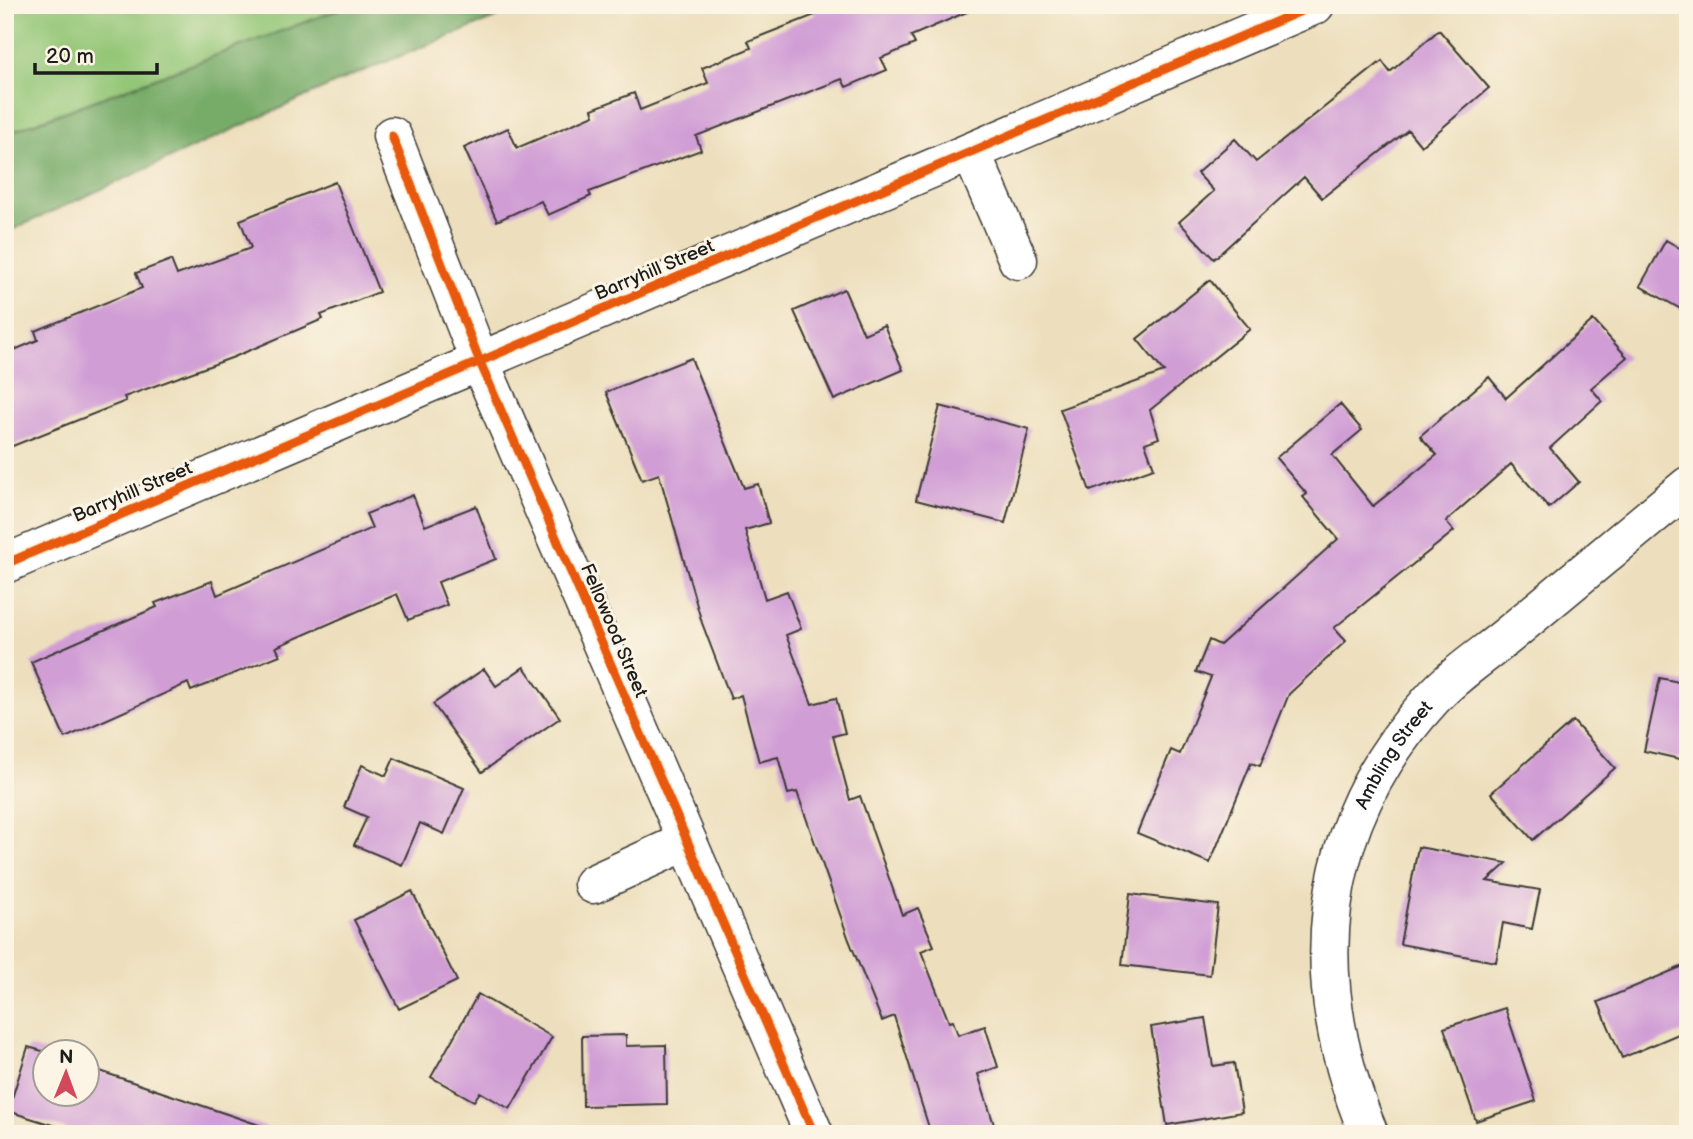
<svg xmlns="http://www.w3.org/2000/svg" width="1693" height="1139" font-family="'Balsamiq Sans',sans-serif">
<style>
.green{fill:#93c676;stroke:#587149;stroke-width:2}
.forest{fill:#76ab67;stroke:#496442;stroke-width:2}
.building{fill:#d09dd5}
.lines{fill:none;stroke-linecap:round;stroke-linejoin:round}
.minor-casing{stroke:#3b3934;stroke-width:41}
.minor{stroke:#fff;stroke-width:38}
.cycleway-casing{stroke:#fcf5e5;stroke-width:13}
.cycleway{stroke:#e8590c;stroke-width:9}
.labels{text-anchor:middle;stroke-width:6;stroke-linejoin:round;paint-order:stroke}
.street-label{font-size:19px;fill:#1c1c1c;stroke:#fcf5e5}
</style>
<rect width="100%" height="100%" fill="#fcf5e5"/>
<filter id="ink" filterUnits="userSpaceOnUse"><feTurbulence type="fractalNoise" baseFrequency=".0143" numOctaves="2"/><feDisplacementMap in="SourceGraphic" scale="14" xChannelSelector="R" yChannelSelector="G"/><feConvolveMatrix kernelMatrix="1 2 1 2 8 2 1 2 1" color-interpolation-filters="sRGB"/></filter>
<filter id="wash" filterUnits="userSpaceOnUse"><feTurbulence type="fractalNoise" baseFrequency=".00686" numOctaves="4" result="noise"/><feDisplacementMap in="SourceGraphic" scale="28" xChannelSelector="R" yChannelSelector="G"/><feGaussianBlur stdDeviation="1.57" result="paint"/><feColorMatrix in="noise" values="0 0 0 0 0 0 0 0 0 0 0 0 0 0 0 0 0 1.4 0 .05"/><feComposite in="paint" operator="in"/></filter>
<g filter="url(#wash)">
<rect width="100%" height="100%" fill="#eddfbd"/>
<path class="green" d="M5,5H351L5,134Z"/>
<path class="forest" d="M351,5H527L351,76L5,233V134Z"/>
<g id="blocks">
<path class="building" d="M811,5H983L911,36L915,44L881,58L887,70L846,87L842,79L696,136L701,150L589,192L591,196L548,215L541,201L497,221L464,148L508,128L517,148L594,115L592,109L634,93L640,110L708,83L702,68L751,48L748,41L815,15Z
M1439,30L1489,88L1421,146L1408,130L1322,198L1304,177L1214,259L1179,222L1214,191L1197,173L1235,139L1256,162L1382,61L1390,72Z
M335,182L379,292L321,315L323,319L234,357L124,397L126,401L5,449V354L38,340L35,331L142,288L136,273L171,260L177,275L251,248L240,220Z
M1666,240L1688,253V313L1640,286Z
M1210,280L1250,329L1150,410L1159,438L1145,443L1154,468L1090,491L1060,409L1164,372L1137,339Z
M844,289L864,334L884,325L903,370L834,400L794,311Z
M1593,320L1627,357L1591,388L1602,401L1550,448L1579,482L1549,508L1511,464L1446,521L1454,531L1334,628L1346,641L1289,694L1260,766L1251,763L1210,863L1137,833L1171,750L1180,754L1211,677L1196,672L1209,640L1220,645L1338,539L1303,497L1307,494L1276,458L1340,404L1362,430L1332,455L1373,506L1437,455L1420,436L1489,377L1506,398Z
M691,358L744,488L758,484L769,523L745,530L765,599L787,591L801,629L786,635L812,704L836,698L845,733L833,736L850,800L860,796L902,915L918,908L934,946L921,951L949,1022L953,1021L958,1035L985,1026L998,1067L978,1074L997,1134H931L894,1016L882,1021L849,940L797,792L788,794L778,757L759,762L741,695L731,699L702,623L659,474L642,480L606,392Z
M940,406L1029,429L1005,523L916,500Z
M413,495L425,526L476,506L496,559L438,582L447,605L408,620L397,594L276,647L280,655L191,691L188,683L65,738L31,662L157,607L155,603L212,581L217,595L372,528L366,514Z
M524,667L560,718L482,772L433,704L484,669L496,686Z
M1660,678L1688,684V761L1644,751Z
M1573,721L1615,768L1533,840L1491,793Z
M394,758L464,788L444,834L420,823L402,865L354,845L367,817L344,807L362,765L386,776Z
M1418,847L1507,863L1487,881L1540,890L1532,929L1503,923L1496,962L1400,944Z
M412,891L457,981L399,1009L354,920Z
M1130,894L1218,905L1210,975L1122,965Z
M1688,964V1030L1622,1058L1598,1002Z
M478,994L552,1037L510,1109L480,1092L474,1101L431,1077Z
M1505,1008L1536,1101L1476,1121L1444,1028Z
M1205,1018L1213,1066L1234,1063L1242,1112L1167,1125L1151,1027Z
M626,1035V1046L666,1045L667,1104L583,1106L582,1036Z
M28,1047L46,1052V1094H88V1067L268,1128L267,1134H81L8,1111Z"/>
</g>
</g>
<g filter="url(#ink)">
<use href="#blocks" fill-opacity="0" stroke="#3b3934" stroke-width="2"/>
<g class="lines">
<g class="minor-casing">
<g id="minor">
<path d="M392,136L480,362L814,1134"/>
<path d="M971,152L1018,260"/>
<path d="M5,564L1315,5"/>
<path d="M593,884L687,841"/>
<path id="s1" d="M1369,1134C1304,979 1315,827 1431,700C1454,674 1486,654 1512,632C1571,583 1629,535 1688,486"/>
</g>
</g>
<use href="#minor" class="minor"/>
<g class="cycleway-casing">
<path id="cycleway" d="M392,136L480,362L814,1134
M5,564L1315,5"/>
</g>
<use href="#cycleway" class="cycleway"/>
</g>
</g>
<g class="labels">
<g class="street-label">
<text transform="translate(654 269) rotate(-23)" y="7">Barryhill Street</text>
<text transform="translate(132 491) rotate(-23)" y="7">Barryhill Street</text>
<text transform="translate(615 630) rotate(67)" y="7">Fellowood Street</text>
<text dy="7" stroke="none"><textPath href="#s1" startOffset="399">Ambling Street</textPath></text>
</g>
</g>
<rect width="1693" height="1139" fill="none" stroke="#fcf5e5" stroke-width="28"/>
<g transform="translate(66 1073) rotate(1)"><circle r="33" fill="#fcf5e5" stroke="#a29e95" stroke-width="2"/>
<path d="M0-5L12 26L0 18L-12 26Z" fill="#d1495b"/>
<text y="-10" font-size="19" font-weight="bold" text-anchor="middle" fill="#1c1c1c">N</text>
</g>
<path d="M35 63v10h122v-10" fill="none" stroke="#1c1c1c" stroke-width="3.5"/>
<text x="46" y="63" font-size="21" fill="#1c1c1c" stroke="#fcf5e5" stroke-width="5" paint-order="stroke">20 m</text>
</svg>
